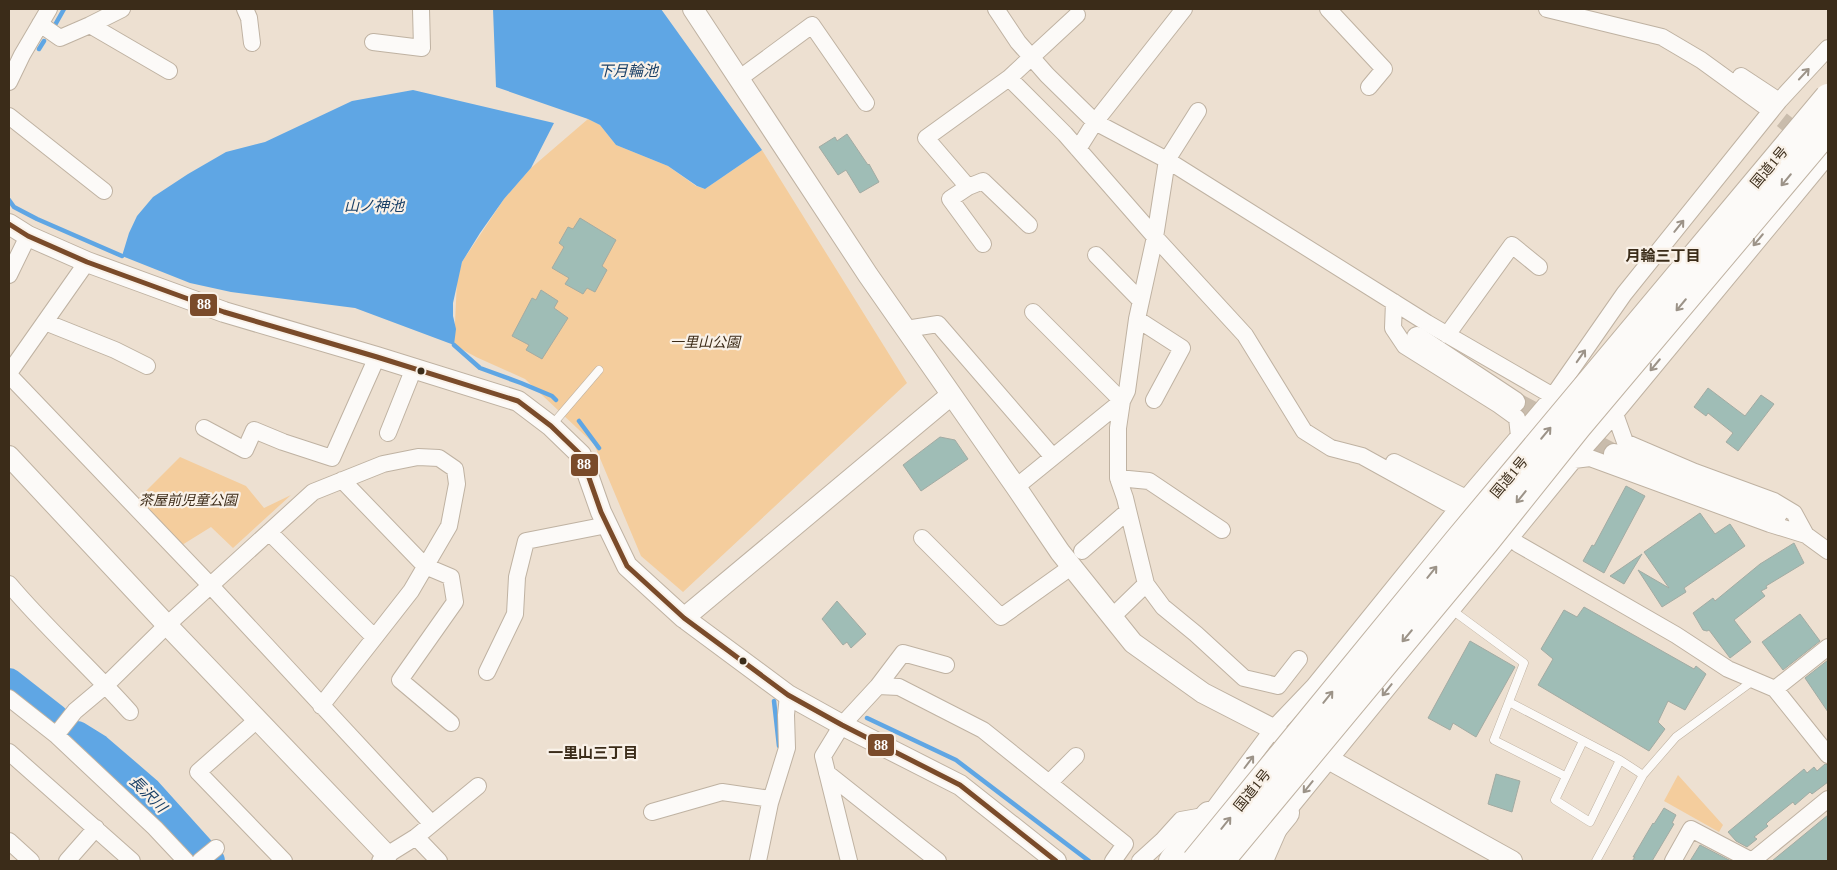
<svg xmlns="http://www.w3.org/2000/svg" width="1837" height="870" font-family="'Times New Roman','Noto Sans JP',serif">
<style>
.green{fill:#f4cd9d}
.water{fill:#5fa6e4}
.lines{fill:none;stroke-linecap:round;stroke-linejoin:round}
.stream{stroke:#5fa6e4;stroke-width:4.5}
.river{stroke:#5fa6e4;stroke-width:28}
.building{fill:#9fbdb6;stroke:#a2aba3}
.minor-tunnel{stroke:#c9bcac;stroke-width:16;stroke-dasharray:16 8;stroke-linecap:butt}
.tertiary-tunnel{stroke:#c9bcac;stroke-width:20;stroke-dasharray:20 10;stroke-linecap:butt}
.service-casing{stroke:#bfb2a2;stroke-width:9}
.minor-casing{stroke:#bfb2a2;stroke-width:18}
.tertiary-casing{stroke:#bfb2a2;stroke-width:22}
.trunk-casing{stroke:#bfb2a2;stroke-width:28}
.service{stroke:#fcfaf8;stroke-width:8}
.minor{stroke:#fcfaf8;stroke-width:16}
.tertiary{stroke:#fcfaf8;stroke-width:20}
.trunk{stroke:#fcfaf8;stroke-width:26}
.trunk-bridge-casing{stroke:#bfb2a2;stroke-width:28;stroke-linecap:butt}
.trunk-bridge{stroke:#fcfaf8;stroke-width:26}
.bus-1-casing{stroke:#f9f1e8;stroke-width:9}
.bus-1{stroke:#7a4b2a;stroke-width:5}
.oneway{stroke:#9c9388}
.bus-dot{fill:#3b2c19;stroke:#f9f1e8;stroke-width:2}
.labels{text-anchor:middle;stroke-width:4.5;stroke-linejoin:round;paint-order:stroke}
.street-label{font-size:14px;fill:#3b2c19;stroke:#f9f1e8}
.park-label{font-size:14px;font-style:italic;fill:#3b2a17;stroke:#f9f1e8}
.water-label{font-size:15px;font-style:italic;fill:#1a4067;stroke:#f9f1e8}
.neighbourhood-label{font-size:15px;font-weight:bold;fill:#3b2c19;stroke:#f9f1e8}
.line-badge{stroke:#f9f1e8;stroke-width:2}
.badge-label{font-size:14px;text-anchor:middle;font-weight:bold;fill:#fff}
</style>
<rect width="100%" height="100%" fill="#ede0d1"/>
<path class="green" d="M588,119L600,125L616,145L668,166L696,186L705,189L762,150L907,383L683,592L641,556L594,444L525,379L476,357L454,345L457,280L462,262L504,199L531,168Z
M180,457L246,486L264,508L291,495L233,548L211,527L182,545L133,504Z
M1678,775L1723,825L1719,832L1664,801Z"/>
<path class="water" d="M493,9H661L762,150L705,189L697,186L668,166L616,145L600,125L588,119L496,87Z
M413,90L554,123L531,168L504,199L480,233L462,262L453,303V316L456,329L454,345L355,308L231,292L190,283L122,256L129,233L137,216L153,197L188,174L226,152L265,142L352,101Z"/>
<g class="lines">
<path class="stream" d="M55,25L64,9
M39,49L44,41
M9,200L14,207L37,219L122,256
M454,345L480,368L521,383L552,396L556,400
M579,421L599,448
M774,701L779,746
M867,718L956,760L1089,861"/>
<path class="river" d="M9,682L55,718
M77,735L98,748L148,791L211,861"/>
</g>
<path class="building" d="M847,134L868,165L869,164L879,182L860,193L846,170L838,175L819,147L835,137L837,141Z
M580,218L616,240L602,266L607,270L595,292L587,288L583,294L565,284L569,278L552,268L564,247L559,243L568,227L573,229Z
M541,290L558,301L554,308L568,318L542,359L526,350L529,345L512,336L532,298L536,300Z
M1708,388L1745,416L1761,395L1774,404L1738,451L1726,442L1733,433L1708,413L1706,416L1694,407Z
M940,437L955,440L968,459L921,491L903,465Z
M1626,486L1645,496L1604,573L1583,561L1592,545L1594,546Z
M1700,513L1715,534L1730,524L1745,546L1684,588L1686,592L1662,607L1638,570L1669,588L1644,552Z
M1794,543L1804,563L1766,586L1767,588L1761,591L1765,596L1734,620L1751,642L1730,658L1709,630L1707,631L1703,630L1693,613L1713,598L1715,601L1760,564Z
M1642,554L1624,584L1610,576Z
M837,601L866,634L851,648L847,642L843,645L822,619Z
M1584,607L1694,669L1696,666L1706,674L1685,710L1668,701L1658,722L1665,729L1649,751L1538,685L1553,659L1541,649L1564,610L1577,617Z
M1800,614L1820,641L1783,670L1762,642Z
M1470,641L1515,667L1476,737L1453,723L1450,730L1428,718Z
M1828,660V712L1805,678Z
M1825,764L1828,765V782L1812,794L1810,792L1795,805L1793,802L1769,821L1766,824L1768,826L1754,837L1757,839L1747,847L1736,841L1728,832L1804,769L1807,773L1814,767L1817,771Z
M1496,774L1520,781L1512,812L1488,804Z
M1664,808L1676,815L1672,823L1674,824L1652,861H1632L1635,857H1633L1653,823L1654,824Z
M1828,815V861H1772L1794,843Z
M1700,845L1729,860L1731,861H1690Z"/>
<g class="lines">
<path class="minor-tunnel" d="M1763,105L1805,138"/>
<path class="tertiary-tunnel" d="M1515,402L1614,454"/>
<g class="service-casing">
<path id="service" d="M551,426L599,370
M1452,610L1524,663L1494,740L1565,776
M1509,702L1620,760L1643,775
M1583,741L1555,800L1590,822L1620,760
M1596,861L1643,775L1676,737L1754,680"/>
</g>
<g class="minor-casing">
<path id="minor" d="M245,9L249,18L252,43
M996,9L1018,42L1047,75L1095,122L1167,160L1427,323L1553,396
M1328,9L1384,69L1369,87
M1547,9L1662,37L1701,60L1763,105
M40,24L60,38L90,25L169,71
M90,25L122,9
M373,42L422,48L421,9
M1741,76L1779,101
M740,78L812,25L866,103
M1009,78L1077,15
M9,82L22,55L49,9
M1198,111L1167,160L1155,237L1137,319L1127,391L1122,401L1118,428V478L1125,498L1146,584L1163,607L1196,634L1244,678L1278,686L1299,659
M9,116L104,191
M1078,149L1095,122L1184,9
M968,187L983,181L1029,225
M983,244L950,199L968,187L926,138L1009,78L1065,134L1155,237L1245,335L1304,431L1331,448L1362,456L1447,503
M1096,255L1141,301
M9,275L28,236
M1394,302L1393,328L1405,346L1499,405L1517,418L1519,436
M1033,312L1122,401
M1137,319L1182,348L1154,400
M45,322L115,350L147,366
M906,329L938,324L1053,457
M1447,335L1512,245L1539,267
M9,373L87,262
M9,375L210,585L432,824
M1615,414L1625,442L1695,472L1774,501L1794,513L1806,535L1828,551
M204,428L245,450L254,430L283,442L332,458L377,357
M388,433L414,368
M1574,460L1590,458L1770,524L1806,535
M1394,462L1466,498
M1118,478L1149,481L1222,530
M342,480L425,566L451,577L455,602L400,680L451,723
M1016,487L1122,401
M269,532L374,637
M922,538L1001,617L1071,567
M1518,544L1676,635L1728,669L1775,689L1828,755
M1082,551L1128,511
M9,584C47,629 91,668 130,712
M1112,617L1146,584
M487,672L515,614L517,577L526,541L607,525
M878,686L903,653L946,665
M1775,689L1828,647
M9,698L56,735L155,828L186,861
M258,719L198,772L284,861
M56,735L75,711L106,685L167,625L313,492L383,464L418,457L439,458L455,469L457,484L449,526L411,591L321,706
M9,752L132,861
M827,773L938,861
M1049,783L1076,756
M652,812L722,792L771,799
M416,837L439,861
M9,841L31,861
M67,861L96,828
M200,861L216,848
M380,861L387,855L416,837L478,786
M758,861L770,803L787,748L786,715L788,695
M849,861L823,756L842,725L878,686L899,687L983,730L1125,844L1113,861
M1140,861L1162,841L1181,820L1209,815L1273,729L1314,686L1466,498L1553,396L1624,294L1779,101L1828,48
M1265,861L1286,813L1574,460L1615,414L1828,156
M1673,861L1691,829L1752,861L1828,799"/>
</g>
<g class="tertiary-casing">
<path id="tertiary" d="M693,9L868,275L1016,487L1060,552L1133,643L1203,693L1273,729L1303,751L1330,760L1512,861
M9,224L28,236L87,262L224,312L377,357L518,401L551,426L581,455L601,512L627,566L684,618L788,695L842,725L960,785L1056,861
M1417,337L1515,402
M1614,454L1777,514
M9,456L167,625L387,855
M684,618L951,395"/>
</g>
<g class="trunk-casing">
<path id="trunk" d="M1172,861L1209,815
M1247,861L1286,813"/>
</g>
<use href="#service" class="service"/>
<use href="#minor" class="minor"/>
<use href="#tertiary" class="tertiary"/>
<use href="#trunk" class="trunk"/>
<g class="trunk-bridge-casing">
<path id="trunk-bridge" d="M1195,861L1457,541L1828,97
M1221,861L1486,542L1578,427L1828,130"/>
</g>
<use href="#trunk-bridge" class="trunk-bridge"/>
<g class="bus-1-casing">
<path id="bus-1" d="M9,224L28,236L87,262L224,312L377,357L518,401L551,426L581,455L601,512L627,566L684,618L788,695L842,725L960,785L1056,861"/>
</g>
<use href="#bus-1" class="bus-1"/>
</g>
<defs><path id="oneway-shaft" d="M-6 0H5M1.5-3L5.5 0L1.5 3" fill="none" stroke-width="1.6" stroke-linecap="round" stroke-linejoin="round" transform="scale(1.25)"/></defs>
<g class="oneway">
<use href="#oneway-shaft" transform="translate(1804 74) rotate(-47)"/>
<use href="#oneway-shaft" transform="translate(1786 180) rotate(130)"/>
<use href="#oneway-shaft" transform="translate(1679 226) rotate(-51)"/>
<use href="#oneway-shaft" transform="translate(1758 240) rotate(130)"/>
<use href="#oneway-shaft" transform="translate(1681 305) rotate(130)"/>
<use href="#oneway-shaft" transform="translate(1581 356) rotate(-55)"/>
<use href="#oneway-shaft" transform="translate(1655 365) rotate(130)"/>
<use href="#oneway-shaft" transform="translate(1546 433) rotate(-50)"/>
<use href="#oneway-shaft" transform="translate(1521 497) rotate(129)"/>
<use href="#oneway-shaft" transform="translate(1432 572) rotate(-51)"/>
<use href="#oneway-shaft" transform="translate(1407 636) rotate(130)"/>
<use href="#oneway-shaft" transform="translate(1387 690) rotate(129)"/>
<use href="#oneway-shaft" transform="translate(1328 697) rotate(-51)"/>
<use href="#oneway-shaft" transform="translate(1249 762) rotate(-53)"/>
<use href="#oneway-shaft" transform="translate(1308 787) rotate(129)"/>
<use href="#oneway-shaft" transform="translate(1226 823) rotate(-51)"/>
</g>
<g class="bus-dot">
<circle cx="421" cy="371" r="4.5"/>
<circle cx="743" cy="661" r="4.5"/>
</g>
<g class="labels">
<g class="street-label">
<text transform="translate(1769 167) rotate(-50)" y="5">国道1号</text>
<text transform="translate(1509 477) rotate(-50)" y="5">国道1号</text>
<text transform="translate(1252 790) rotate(-51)" y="5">国道1号</text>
</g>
<g class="park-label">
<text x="705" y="347">一里山公園</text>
<text x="188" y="505">茶屋前児童公園</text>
</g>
<g class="water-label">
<text x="628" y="76">下月輪池</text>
<text x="374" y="211">山ノ神池</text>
<text transform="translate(148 794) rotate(45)" y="5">長沢川</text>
</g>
<g class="neighbourhood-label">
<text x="1663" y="261">月輪三丁目</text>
<text x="593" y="758">一里山三丁目</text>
</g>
</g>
<g class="line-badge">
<rect x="189" y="293" width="29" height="24" rx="5" fill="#7a4b2a"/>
<rect x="570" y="453" width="29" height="24" rx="5" fill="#7a4b2a"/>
<rect x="867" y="733" width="28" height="24" rx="5" fill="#7a4b2a"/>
</g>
<g class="badge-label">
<text x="204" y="309">88</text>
<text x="584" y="469">88</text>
<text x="881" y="750">88</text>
</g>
<rect width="1837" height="870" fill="none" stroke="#3b2c19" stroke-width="20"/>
</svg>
